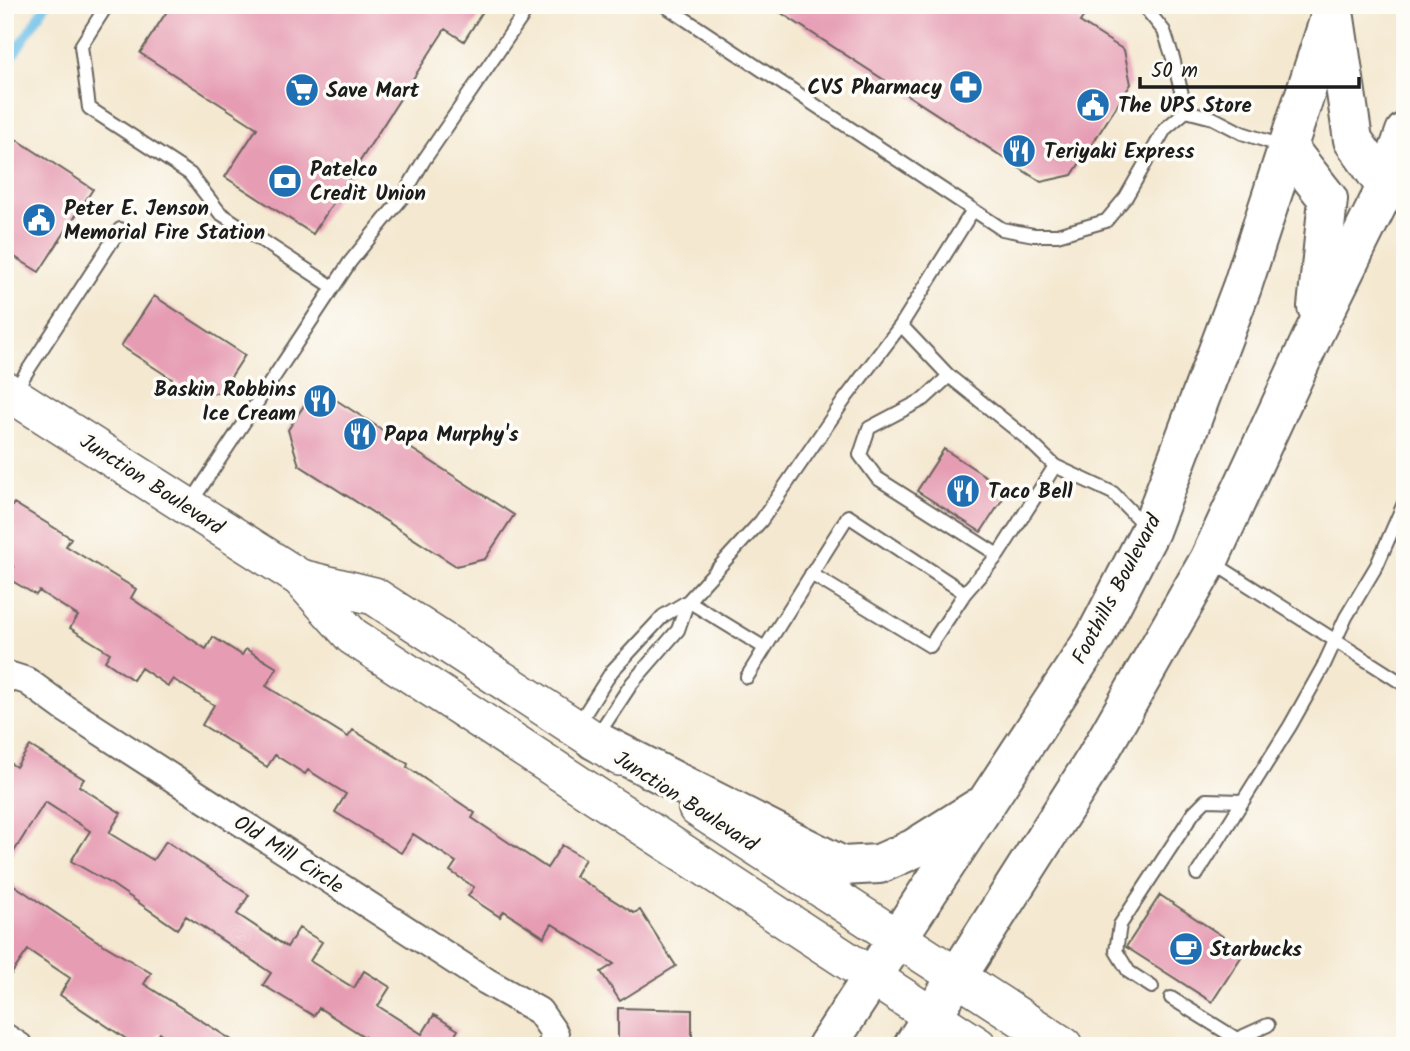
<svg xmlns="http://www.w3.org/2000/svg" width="1410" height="1051" font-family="Kalam,sans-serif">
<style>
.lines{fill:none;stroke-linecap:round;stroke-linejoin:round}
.stream{stroke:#6cbfe8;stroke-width:9}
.building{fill:#e69cb3}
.service-casing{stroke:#68635b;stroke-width:16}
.minor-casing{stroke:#68635b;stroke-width:30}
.secondary-casing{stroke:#68635b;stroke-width:40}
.primary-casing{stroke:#68635b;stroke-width:42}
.service{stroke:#fff;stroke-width:12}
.minor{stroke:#fff;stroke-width:26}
.secondary{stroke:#fff;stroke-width:37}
.primary{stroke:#fff;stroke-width:38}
.labels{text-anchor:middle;stroke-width:7;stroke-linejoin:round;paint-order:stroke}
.poi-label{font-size:21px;font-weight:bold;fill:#1c1c1c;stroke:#fdfcf7;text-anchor:start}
.street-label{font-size:21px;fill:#1c1c1c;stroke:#fdfcf7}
</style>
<rect width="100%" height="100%" fill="#fdfcf7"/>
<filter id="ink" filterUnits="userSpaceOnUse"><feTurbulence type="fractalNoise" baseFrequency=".0143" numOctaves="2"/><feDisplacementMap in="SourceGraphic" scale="14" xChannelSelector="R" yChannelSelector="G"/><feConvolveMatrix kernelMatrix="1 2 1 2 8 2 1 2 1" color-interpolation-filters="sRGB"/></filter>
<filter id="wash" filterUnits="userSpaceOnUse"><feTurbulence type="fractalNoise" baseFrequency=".00686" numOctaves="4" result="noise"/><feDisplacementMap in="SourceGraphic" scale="28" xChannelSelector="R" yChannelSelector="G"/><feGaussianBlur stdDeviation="1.57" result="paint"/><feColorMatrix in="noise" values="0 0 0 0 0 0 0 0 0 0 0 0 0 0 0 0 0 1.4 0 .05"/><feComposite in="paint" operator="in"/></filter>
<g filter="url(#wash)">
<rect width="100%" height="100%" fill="#f4e8d0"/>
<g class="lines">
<path class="stream" d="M5,68L46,5"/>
</g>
<g id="blocks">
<path class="building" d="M171,5H487L464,41L445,29L313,234L225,177L257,128L140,53Z
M769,5H1091L1080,22L1124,50L1131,84L1072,175L1041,182Z
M5,132L93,189L39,272L5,251Z
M154,296L245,355L221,392L198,396L121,346Z
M316,387L514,515L485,559L456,566L299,465L288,430Z
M944,449L1008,491L981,532L917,491Z
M14,503L71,538L66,546L136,589L131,598L206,649L213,637L242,655L246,649L277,668L266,686L348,737L353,730L408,764L407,767L475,813L472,818L547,868L562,845L585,859L575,876L634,913L640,910L676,966L620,1001L601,972L614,964L552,924L544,937L504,911L500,917L468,896L474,887L450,871L456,862L413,834L401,853L335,812L346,794L308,770L305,774L275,755L267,767L239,749L240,748L202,725L214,705L173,679L168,686L141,668L133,680L105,661L110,653L70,628L78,616L39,591L36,595L7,578L14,567L5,562V517Z
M30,746L84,779L79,786L121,813L109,833L153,860L166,841L249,895L237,914L287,947L299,928L322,942L310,961L354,988L364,971L390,987L378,1006L422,1034L434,1015L458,1030L448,1046H379L319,1008L314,1016L263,985L271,973L186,916L177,929L113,885L71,861L90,831L45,802L5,866V760L16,767Z
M5,879L94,939L151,973L144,984L241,1046H180L160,1033L151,1046H137L60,995L70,978L28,950L5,983Z
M1160,895L1245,951L1212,1002L1126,947Z
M618,1008L692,1010V1046H644V1042L618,1041Z"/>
</g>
</g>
<g filter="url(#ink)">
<use href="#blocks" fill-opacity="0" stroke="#68635b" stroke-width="2"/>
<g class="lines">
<g class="service-casing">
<path id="service" d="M107,5L81,46L89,108L190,174L220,213L333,287
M664,5L1002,229L1034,235H1057L1106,221L1126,197L1165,129L1186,111L1213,118L1242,133L1285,147
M1143,5L1164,31L1173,58L1186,111
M901,325L949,376L1025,437L1055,466L1113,493L1145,526
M949,376L924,399L869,428L860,455L877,478L998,555L1055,466
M13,393L120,229
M190,504L350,262L402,198L424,160L530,5
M1212,562L1405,685
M811,574L930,646L965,593L998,555
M688,601L765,648L747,677
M765,648L848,516L965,593
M577,726L612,671L663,616L688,601L761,521L845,399L901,325L973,210
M597,736L632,683L678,630L688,601
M1197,874L1290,726L1323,667L1346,617L1377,565L1405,501
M1152,987L1129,972L1116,951L1120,925L1194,812L1206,800L1243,801
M1171,998L1237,1039L1268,1025"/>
</g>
<g class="minor-casing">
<path id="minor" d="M5,674L27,681L64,708L486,981L539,1011L555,1034L551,1046
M5,1037L19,1046"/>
</g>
<g class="secondary-casing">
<path id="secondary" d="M5,390L300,578L352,636L978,1046
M300,578L374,596L620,757
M697,808L1064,1046"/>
</g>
<g class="primary-casing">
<path id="primary" d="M1335,18L1353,140L1386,187
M1288,148L1328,199L1317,307
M594,740L842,866L879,864L913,849L978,808
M827,1046L1095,637L1150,531L1242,287L1334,5
M913,1046L1096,758L1209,560L1314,333L1386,187L1405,132"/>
</g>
<use href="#service" class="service"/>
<use href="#minor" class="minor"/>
<use href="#secondary" class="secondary"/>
<use href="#primary" class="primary"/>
</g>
</g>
<defs>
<g id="pharmacy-disc" transform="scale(1.75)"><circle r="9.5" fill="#1f6fb2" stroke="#fdfcf7"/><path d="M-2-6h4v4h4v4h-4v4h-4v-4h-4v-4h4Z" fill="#fff"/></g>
<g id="supermarket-disc" transform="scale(1.75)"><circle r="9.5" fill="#1f6fb2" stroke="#fdfcf7"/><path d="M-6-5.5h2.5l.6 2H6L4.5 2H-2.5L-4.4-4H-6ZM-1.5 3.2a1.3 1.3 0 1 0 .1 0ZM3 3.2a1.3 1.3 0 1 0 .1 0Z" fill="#fff"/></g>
<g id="civic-disc" transform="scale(1.75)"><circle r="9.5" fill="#1f6fb2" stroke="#fdfcf7"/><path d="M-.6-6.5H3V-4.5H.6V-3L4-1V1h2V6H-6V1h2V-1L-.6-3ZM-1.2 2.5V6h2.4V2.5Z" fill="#fff"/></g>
<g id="restaurant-disc" transform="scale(1.75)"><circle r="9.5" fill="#1f6fb2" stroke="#fdfcf7"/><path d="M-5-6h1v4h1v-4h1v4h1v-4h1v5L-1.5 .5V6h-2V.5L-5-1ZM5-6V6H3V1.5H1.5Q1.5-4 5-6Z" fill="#fff"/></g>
<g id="bank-disc" transform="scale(1.75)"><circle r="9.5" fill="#1f6fb2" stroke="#fdfcf7"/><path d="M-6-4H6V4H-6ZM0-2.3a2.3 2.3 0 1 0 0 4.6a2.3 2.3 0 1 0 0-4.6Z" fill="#fff"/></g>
<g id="cafe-disc" transform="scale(1.75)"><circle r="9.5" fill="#1f6fb2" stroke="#fdfcf7"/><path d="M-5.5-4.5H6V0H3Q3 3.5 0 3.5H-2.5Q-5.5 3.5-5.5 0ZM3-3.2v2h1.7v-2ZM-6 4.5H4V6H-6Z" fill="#fff"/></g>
</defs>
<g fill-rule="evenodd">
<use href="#pharmacy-disc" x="966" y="87"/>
<use href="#supermarket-disc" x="302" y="90"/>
<use href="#civic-disc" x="1093" y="105"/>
<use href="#restaurant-disc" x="1019" y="151"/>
<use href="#bank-disc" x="285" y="181"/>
<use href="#civic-disc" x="39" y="220"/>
<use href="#restaurant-disc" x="320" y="401"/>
<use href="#restaurant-disc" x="360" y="434"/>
<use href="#restaurant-disc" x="963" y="491"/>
<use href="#cafe-disc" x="1186" y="949"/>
</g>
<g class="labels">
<g class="poi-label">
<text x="942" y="94" text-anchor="end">CVS Pharmacy</text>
<text x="326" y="97">Save Mart</text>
<text x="1118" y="112">The UPS Store</text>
<text x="1044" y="158">Teriyaki Express</text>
<text x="310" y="176">Patelco<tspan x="310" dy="24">Credit Union</tspan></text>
<text x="64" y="215">Peter E. Jenson<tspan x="64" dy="24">Memorial Fire Station</tspan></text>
<text x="296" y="396" text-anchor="end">Baskin Robbins<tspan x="296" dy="24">Ice Cream</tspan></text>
<text x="384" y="441">Papa Murphy's</text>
<text x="988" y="498">Taco Bell</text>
<text x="1210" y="956">Starbucks</text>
</g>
<g class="street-label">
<text transform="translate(152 484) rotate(33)" y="7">Junction Boulevard</text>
<text transform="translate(1116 589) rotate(-62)" y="7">Foothills Boulevard</text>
<text transform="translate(686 801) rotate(33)" y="7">Junction Boulevard</text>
<text transform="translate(289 854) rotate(33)" y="7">Old Mill Circle</text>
</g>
</g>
<rect width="1410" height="1051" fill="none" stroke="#fdfcf7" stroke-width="28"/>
<path d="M1140 77v10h219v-10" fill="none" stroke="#1c1c1c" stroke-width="3.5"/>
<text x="1151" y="77" font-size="21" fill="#1c1c1c" stroke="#fdfcf7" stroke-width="5" paint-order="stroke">50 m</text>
</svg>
